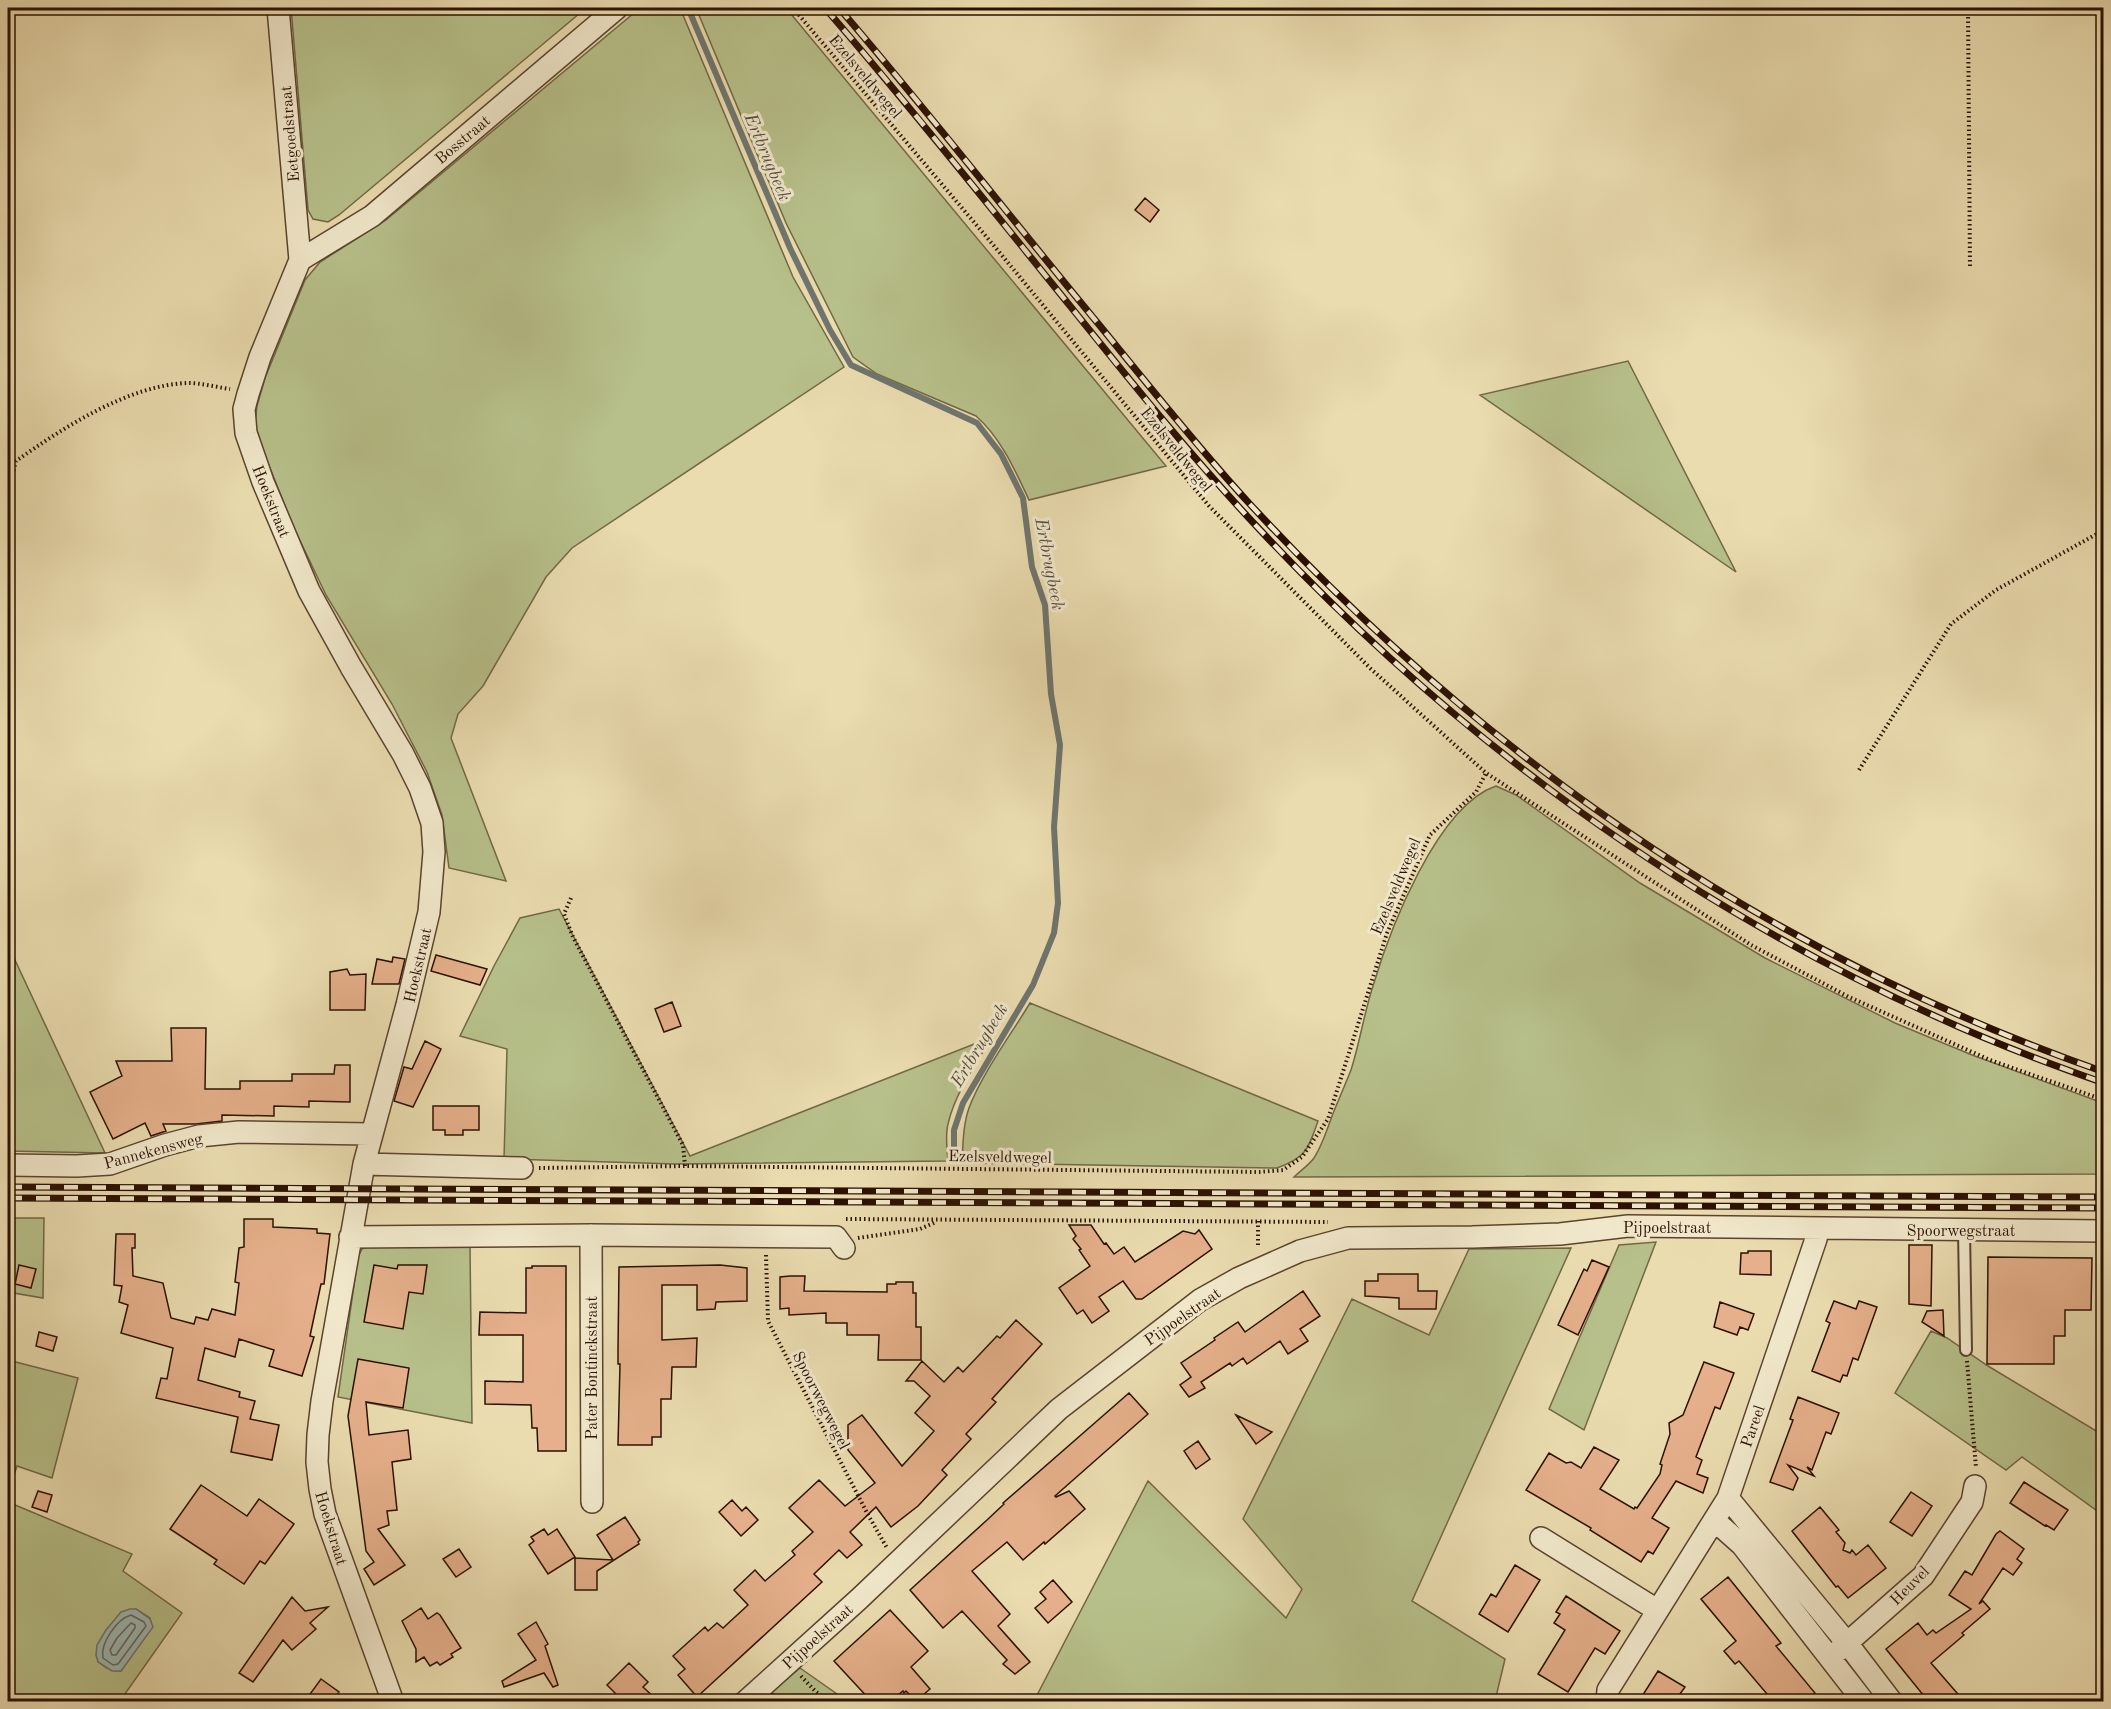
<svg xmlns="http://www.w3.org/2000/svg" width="2111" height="1709" font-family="'Old Standard TT',serif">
<rect width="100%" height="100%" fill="#eadcaf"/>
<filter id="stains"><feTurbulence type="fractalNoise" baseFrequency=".00333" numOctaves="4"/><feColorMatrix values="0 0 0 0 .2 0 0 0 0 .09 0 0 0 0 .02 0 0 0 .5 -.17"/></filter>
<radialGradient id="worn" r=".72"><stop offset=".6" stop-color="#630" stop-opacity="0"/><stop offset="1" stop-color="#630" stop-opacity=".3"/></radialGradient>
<path fill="#b7c08a" stroke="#716846" stroke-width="1.5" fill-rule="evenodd" d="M291 8H586L339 215 328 222 313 219 308 210Z
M640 8H680L793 277 844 367 572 548 546 577 483 686 458 714 451 738 506 881 449 868 442 815 427 772 392 704 326 595 293 526 266 458 255 425 257 406 265 378 305 280 320 262 386 220Z
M696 8H786L1166 466 1029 500C1015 470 1001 438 976 416L877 374 853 357 786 223Z
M1628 361 1736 572 1480 395Z
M1496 786 1516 795 1640 883 1765 958 1895 1023 1972 1055 2103 1103V1174L1294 1177C1300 1171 1309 1165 1314 1158 1322 1146 1327 1130 1332 1116 1338 1101 1345 1085 1351 1070 1360 1042 1364 1013 1373 986 1390 929 1437 806 1496 786Z
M559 909 690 1156 992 1037C976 1064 955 1093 948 1124 945 1136 947 1149 948 1161L675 1164 504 1159 507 1049 460 1036 494 966 520 918Z
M8 945 105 1153 8 1151Z
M1030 1003 1318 1121C1308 1149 1307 1157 1277 1168L962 1163C963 1144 963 1125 969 1108 981 1075 1012 1033 1030 1003Z
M8 1218H44L43 1298 8 1292Z
M1656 1242 1584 1430 1549 1409 1619 1245Z
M370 1245 470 1246 472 1423 338 1397 358 1257 362 1249Z
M1571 1248 1412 1601 1505 1659 1495 1701H1034L1148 1481 1286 1618 1302 1589 1243 1519 1352 1299 1429 1335 1469 1249Z
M1931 1331 1947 1338 1988 1366 2103 1435V1515L2022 1457 2006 1470 1895 1393Z
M8 1360 78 1378 52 1478 17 1466 8 1493Z
M8 1502 132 1554 123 1571 182 1613 120 1701H8ZM136 1609 150 1618 152 1627 121 1671C109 1671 100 1666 96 1655Z
M800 1668 847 1701H784L771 1692Z"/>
<path fill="#9db9b6" stroke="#6f756e" stroke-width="1.5" d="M130 1609H136L150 1619 153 1627 121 1671H112L98 1662 96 1655 97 1645 106 1630 121 1612Z"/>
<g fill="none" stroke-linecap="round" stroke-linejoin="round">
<path stroke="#64645c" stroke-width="1.5" d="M131 1615 144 1622 146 1626 118 1664 113 1665 103 1658C100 1643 117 1619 131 1615Z
M131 1623 135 1625V1628L116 1655H112L110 1650 117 1638Z"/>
<path stroke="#6f756e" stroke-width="6" d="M688 8 790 248 830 330 851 365 977 423 1001 454 1023 498 1032 567 1045 605 1051 694 1060 745 1054 827 1058 903 1054 933 1033 985 963 1103 954 1130V1158"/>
</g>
<path fill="#e5b08b" stroke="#2b1003" stroke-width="1.5" d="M1145 198 1159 210 1150 222 1135 210Z
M436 955 487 969 480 985 431 971Z
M393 957 405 959 399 984H372L377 959 392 962Z
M347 969 350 975 366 974 365 1010H330V972Z
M672 1002 681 1026 664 1032 655 1009Z
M171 1028H206L205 1089H240V1081H292V1074H334L335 1065H350V1102L309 1101V1107L274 1106V1116L222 1115V1121L196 1124H163L166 1131 151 1136 145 1123 113 1139 90 1092 122 1076 116 1061H172Z
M425 1041 441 1049 413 1107 394 1101 404 1067 412 1069Z
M433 1106H479V1130H463V1135H445V1130H433Z
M244 1219H273V1227L317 1229V1233L330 1234 324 1284H321L310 1336 314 1337 302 1376 269 1366 274 1350 239 1339 235 1357 205 1348 198 1380 240 1392 239 1397 255 1401 250 1419 279 1425 272 1460 231 1452 238 1417 156 1398 161 1378 167 1379 173 1348 121 1333 128 1305 119 1302 122 1286 114 1285 116 1234H135V1248H132L133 1276 163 1283 171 1318 194 1324 196 1317 208 1320 212 1309 235 1315 239 1283 235 1282 239 1248 244 1247Z
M1069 1225H1091L1104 1244 1106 1243 1114 1254 1124 1247 1135 1262 1183 1231 1195 1234 1199 1230 1212 1249 1142 1299H1136L1123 1281 1099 1297 1109 1311 1092 1323 1083 1310 1077 1314 1059 1288 1090 1266 1079 1250 1081 1249 1073 1239 1076 1236Z
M1909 1245H1932L1931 1306 1909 1304Z
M1748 1251H1771V1275L1740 1274 1741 1253H1748Z
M1988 1257 2092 1258 2091 1310H2065V1336H2054V1364H1987Z
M1592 1260 1609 1267 1578 1335 1558 1325 1584 1269 1587 1271Z
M19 1265 36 1269 31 1288 15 1284Z
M374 1265 397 1269 398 1265H427L423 1294 409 1292 403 1329 364 1322Z
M720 1265 747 1268V1301L716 1302 715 1309 697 1310V1285H662V1340L697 1338 696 1367H672L671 1399H661V1437H652V1445H618L620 1364H618V1351L619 1267Z
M532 1266H566V1451H538L537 1428H532L531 1405 485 1404V1381L523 1382V1335H479L480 1312 526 1313V1268H532Z
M1378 1274H1418V1291H1437L1436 1309H1399V1298L1365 1296V1281H1378Z
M790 1276H805L804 1291 887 1292V1284H896V1282H913V1293H916V1327H921V1360H878L879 1335H847V1323H826V1313L789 1315V1308L780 1309V1277Z
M1303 1291 1320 1316 1300 1329 1308 1341 1288 1354 1280 1341 1247 1364 1243 1358 1232 1366 1230 1363 1201 1382 1205 1388 1189 1397 1180 1385 1191 1377 1181 1363 1215 1340 1214 1338 1238 1322 1245 1332Z
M1834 1301 1856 1309 1859 1301 1877 1307 1858 1360 1853 1358 1847 1376 1843 1375 1840 1382 1812 1371 1830 1323 1826 1321Z
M1720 1302 1754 1314 1748 1330 1740 1327 1737 1335 1714 1327Z
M1943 1310 1944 1336 1922 1322 1927 1311Z
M1016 1320 1042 1344 992 1399 996 1402 966 1434 971 1439 942 1470 947 1475 918 1506 891 1527 876 1507 850 1532 862 1545 847 1558 839 1550 814 1574 822 1582 697 1697 678 1675 685 1669 673 1656 705 1627 708 1631 717 1623 723 1628 748 1605 734 1590 755 1570 765 1581 795 1555 792 1551 813 1532 789 1508 819 1480 845 1506 875 1483 848 1450V1425L862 1415 902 1466 934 1431 915 1413 930 1396 914 1381H906L922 1361 944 1382 958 1367 963 1372 997 1336 1000 1338Z
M39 1332 57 1337 53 1351 36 1346Z
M358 1359 409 1368 403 1408 366 1402 369 1435 408 1430 411 1459 392 1462 397 1510 387 1511 389 1525 378 1529 405 1565 374 1585 364 1569 374 1562 366 1551 348 1416Z
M1704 1362 1734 1373 1720 1409 1715 1407 1696 1457 1702 1460 1697 1474 1708 1478 1703 1493 1676 1481 1652 1518 1669 1528 1653 1554 1648 1551 1641 1562 1590 1530 1591 1528 1526 1490 1549 1453 1566 1463 1571 1462 1581 1468 1594 1447 1619 1460 1600 1489 1634 1509 1635 1507 1637 1508 1660 1474 1662 1465 1660 1464 1670 1434 1669 1423 1683 1415Z
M1129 1393 1148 1414 1055 1496 1056 1497 1069 1491 1085 1509 1045 1544 1044 1542 1023 1560 1007 1542 972 1571 1010 1614 998 1626 1030 1662 1015 1674 1003 1664 1007 1660 962 1611 943 1628 910 1590 987 1520 1004 1504 1003 1503Z
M1798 1397 1839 1413 1831 1434 1826 1432 1812 1470 1807 1467 1814 1476 1788 1465 1798 1478 1793 1490 1770 1482 1793 1420 1790 1419Z
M1236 1415 1272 1432 1256 1444Z
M1198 1441 1210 1459 1196 1469 1184 1451Z
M2024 1482 2068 1510 2054 1530 2046 1525 2045 1526 2010 1503Z
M201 1485 247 1516 259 1499 294 1524 265 1564 260 1561 244 1584 214 1564 217 1560 170 1529Z
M38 1491 52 1495 47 1512 32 1507Z
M1911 1492 1932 1506 1912 1536 1890 1522Z
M732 1500 742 1511 746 1507 758 1520 741 1536 719 1512Z
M1820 1507 1839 1530 1836 1532 1845 1543 1843 1550 1850 1553 1852 1550 1856 1555 1868 1545 1886 1568 1848 1598 1838 1586 1836 1587 1792 1531Z
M625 1517 640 1540 638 1542 639 1544 597 1571V1590H575V1558L613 1560 597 1535Z
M544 1529 548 1535 557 1529 575 1557 548 1574 529 1545 534 1541 531 1537Z
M2000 1531 2024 1549 2017 1559 2022 1563 2013 1575 2003 1568 1979 1604 1983 1601 1990 1609 1962 1633 1964 1635 1931 1663 1964 1701H1928L1886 1649 1918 1623 1927 1635 1933 1630 1936 1633 1971 1609 1949 1595 1965 1571 1972 1575 1996 1534Z
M459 1549 471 1567 456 1577 443 1559Z
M1515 1565 1540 1580 1508 1632 1479 1614 1491 1594 1496 1597Z
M1728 1577 1781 1643 1776 1646 1815 1693 1804 1701H1773L1739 1661 1735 1664 1724 1651 1736 1641 1701 1599Z
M1053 1580 1072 1602 1048 1623 1035 1608 1046 1599 1040 1592Z
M1566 1596 1620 1631 1605 1654 1595 1648 1568 1692 1538 1674 1565 1630 1554 1623 1560 1614 1556 1612Z
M292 1597 305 1611 328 1607 310 1623 316 1629 292 1650 283 1640 253 1682 239 1673Z
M421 1608 428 1619 437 1613 440 1615 461 1648 451 1654 453 1657 440 1665 437 1662 430 1666 424 1657 416 1662V1649L402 1621Z
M890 1610 928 1651 911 1667 930 1689 916 1701 906 1691 904 1693 903 1691 891 1701H871L834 1661Z
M536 1622 548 1644 545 1646 558 1685 553 1687 544 1673 504 1687 502 1681 536 1660 518 1634Z
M629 1663 648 1682 643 1687 658 1701H623L607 1685Z
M1658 1671 1685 1687 1675 1701H1639Z
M321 1679 339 1692 332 1701H305Z"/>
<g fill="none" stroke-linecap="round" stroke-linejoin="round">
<g stroke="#5b432e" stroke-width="14">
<path id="service" d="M1964 1230 1966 1350"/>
</g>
<g stroke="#5b432e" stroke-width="24">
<path id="minor" d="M278 8 300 260 260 357 248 394 244 409 246 433 263 482 309 591 351 667 403 754 420 788 432 823 434 852 429 912 407 1005 364 1164 322 1401 318 1435 317 1462 320 1489 325 1514 393 1702
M300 260 372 216 617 8
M364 1164 522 1168
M8 1165 77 1166 110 1164 165 1145 199 1136 239 1132 371 1134
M591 1235 592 1502
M350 1237 591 1235 836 1237 844 1248
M1728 1498 1847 1643 1892 1702
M1715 1521 1742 1545 1864 1702
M1541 1538 1657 1610
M1838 1651 1923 1576 1972 1502 1975 1486
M745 1702 859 1599 1059 1409 1200 1300 1239 1278 1300 1251 1348 1238 1472 1237 1560 1234 1628 1226 2104 1231
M1607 1702 1608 1690 1728 1498 1816 1239 1818 1228"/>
</g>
<path stroke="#2b1003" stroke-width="4" stroke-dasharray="1.5 3" stroke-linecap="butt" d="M793 8 995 247 1209 506 1371 669 1486 773 1751 945 1849 997 1990 1060 2104 1100
M1968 8 1970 269
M8 563 13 554 8 492 16 461C63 428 128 385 188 383 201 383 216 387 230 389
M1859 770 1951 624 1996 590 2104 530
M571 898 564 914 573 937 683 1145 685 1166
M539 1168 685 1166 1259 1172 1283 1170 1302 1157 1328 1119 1387 933 1430 835 1476 792 1486 773
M846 1219 1328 1222
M1258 1221V1248
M858 1238 920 1229 936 1222
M766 1255 768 1321 867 1513 887 1548
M1967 1361 1976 1468
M801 1676 816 1692 830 1702"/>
<use href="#service" stroke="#f1e8cb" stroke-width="10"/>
<use href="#minor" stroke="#f1e8cb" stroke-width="21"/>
<g stroke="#2b1003" stroke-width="7">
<path id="rail" d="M825 8C905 100 981 196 1058 291 1124 373 1190 456 1262 532 1453 736 1682 903 1937 1017 1991 1042 2047 1063 2104 1083
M839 8C927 110 1010 217 1096 321 1146 382 1195 444 1248 502 1487 761 1770 955 2104 1072
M8 1187 2104 1197
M8 1198 2104 1208"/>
</g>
<use href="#rail" stroke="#f1e8cb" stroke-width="4.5" stroke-dasharray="14" stroke-linecap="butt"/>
</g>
<g text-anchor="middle" stroke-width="6" stroke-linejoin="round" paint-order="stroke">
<g font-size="16" fill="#2b1003" stroke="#f1e8cb">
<text transform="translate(866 76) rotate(50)" y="6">Ezelsveldwegel</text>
<text transform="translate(289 134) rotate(-95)" y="6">Eetgoedstraat</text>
<text transform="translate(462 139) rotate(-40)" y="6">Bosstraat</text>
<text transform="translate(1177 449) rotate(51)" y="6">Ezelsveldwegel</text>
<text transform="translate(272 501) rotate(68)" y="6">Hoekstraat</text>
<text transform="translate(1395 886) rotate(-67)" y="6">Ezelsveldwegel</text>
<text transform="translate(417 965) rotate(-77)" y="6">Hoekstraat</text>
<text transform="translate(153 1150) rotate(-15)" y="6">Pannekensweg</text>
<text transform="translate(1000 1156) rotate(1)" y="6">Ezelsveldwegel</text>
<text x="1667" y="1233">Pijpoelstraat</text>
<text x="1961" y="1236">Spoorwegstraat</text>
<text transform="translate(1182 1316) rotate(-35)" y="6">Pijpoelstraat</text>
<text transform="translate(591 1368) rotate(-90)" y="6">Pater Bontinckstraat</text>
<text transform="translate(822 1400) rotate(63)" y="6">Spoorwegwegel</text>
<text transform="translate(1752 1426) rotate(-71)" y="6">Pareel</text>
<text transform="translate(332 1528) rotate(73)" y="6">Hoekstraat</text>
<text transform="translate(1909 1585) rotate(-45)" y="6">Heuvel</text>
<text transform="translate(817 1636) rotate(-42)" y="6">Pijpoelstraat</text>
</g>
<g font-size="18" font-style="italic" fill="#534b42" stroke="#f1e8cb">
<text transform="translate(768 157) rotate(67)" y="6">Ertbrugbeek</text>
<text transform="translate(1050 564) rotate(79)" y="6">Ertbrugbeek</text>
<text transform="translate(979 1045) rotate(-59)" y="6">Ertbrugbeek</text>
</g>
</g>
<rect width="2111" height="1709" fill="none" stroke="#eadcaf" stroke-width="30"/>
<rect x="9" y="9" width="2093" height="1691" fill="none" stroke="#2b1003" stroke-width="3"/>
<rect x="15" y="15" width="2081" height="1679" fill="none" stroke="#2b1003" stroke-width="1.5"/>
<rect width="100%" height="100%" filter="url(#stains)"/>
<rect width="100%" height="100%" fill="url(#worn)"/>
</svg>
